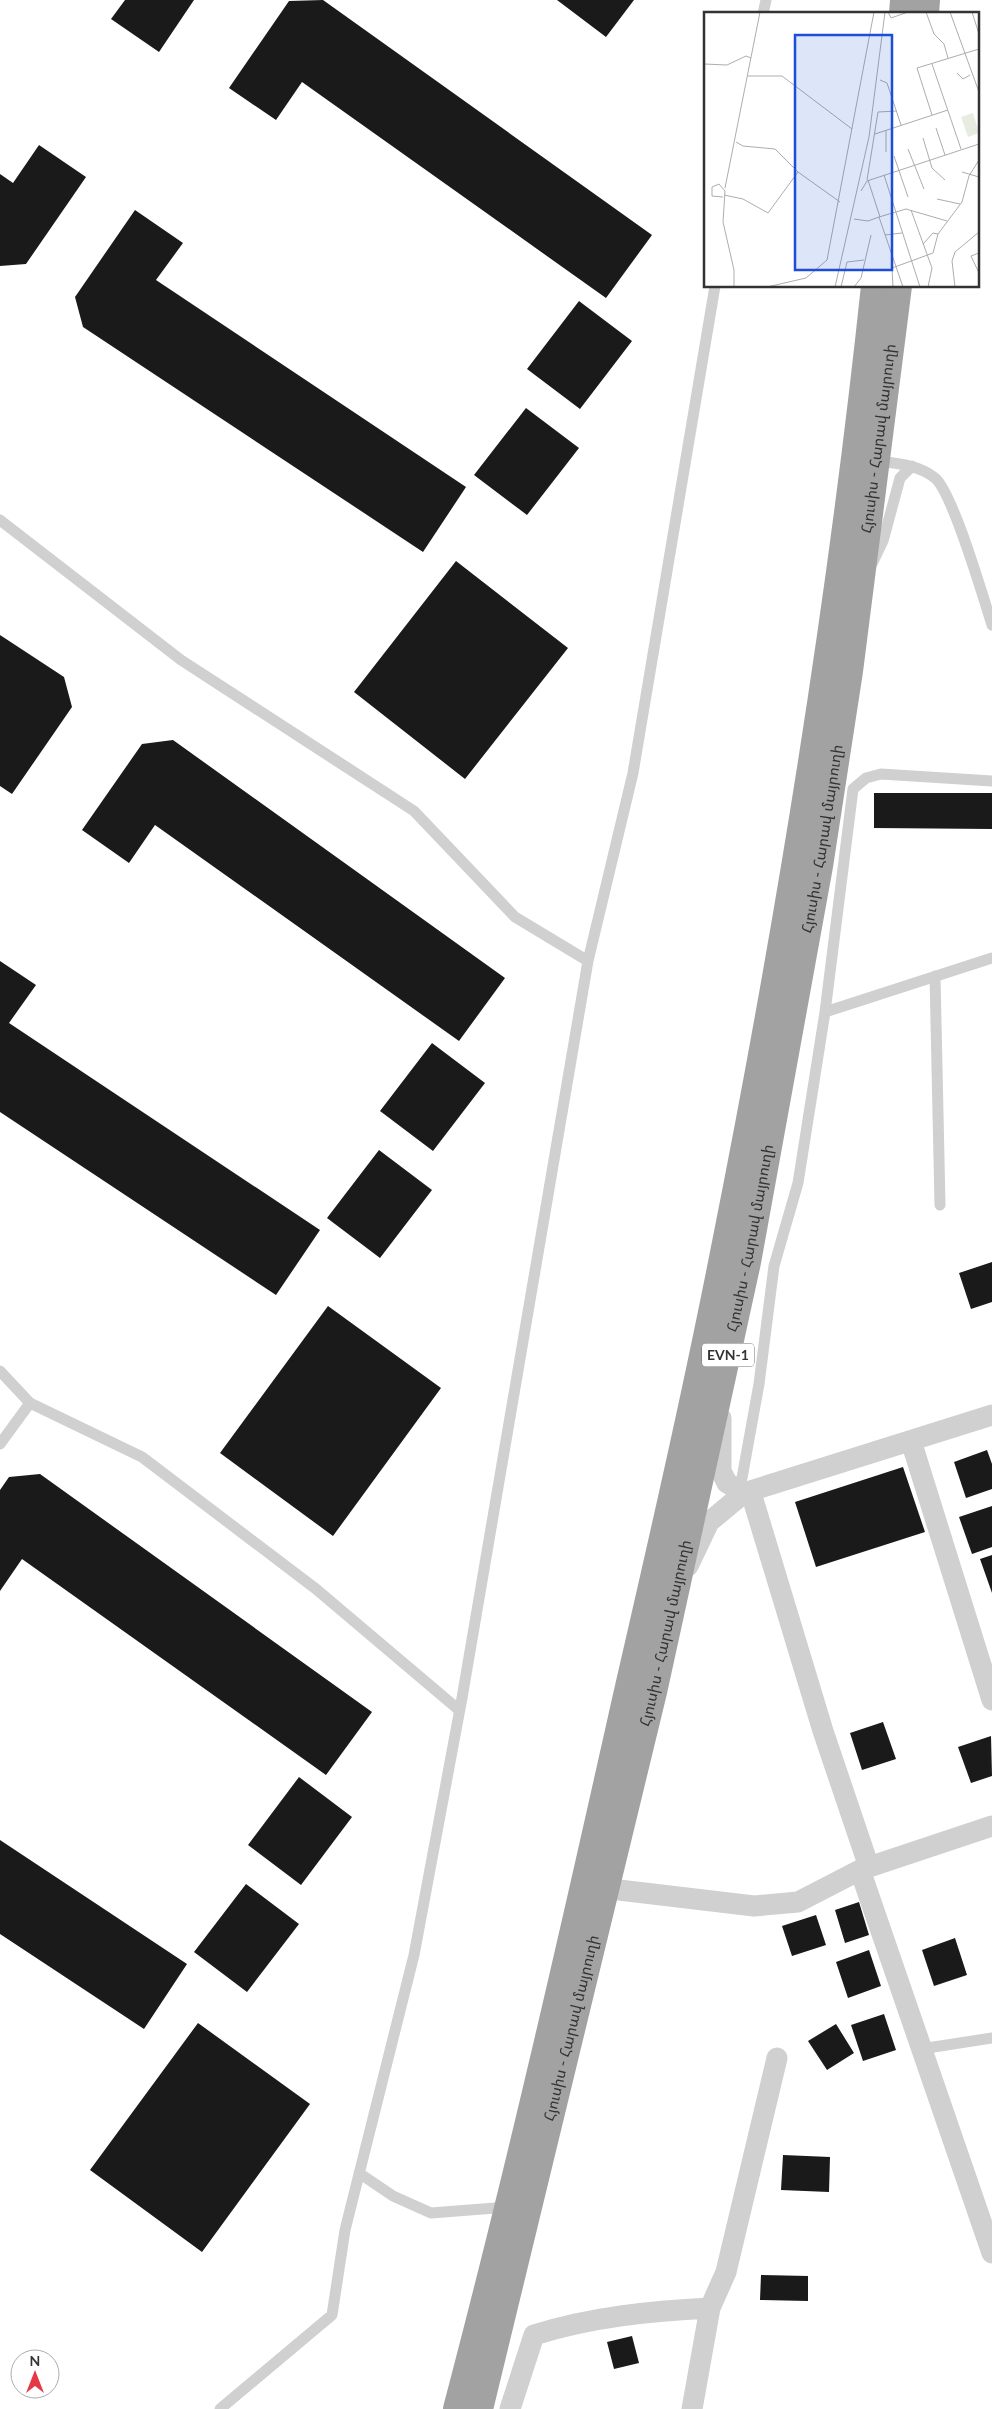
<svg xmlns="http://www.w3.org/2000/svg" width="992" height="2409" font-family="Lato,'Noto Sans Armenian',sans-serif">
<rect width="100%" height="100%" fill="#fff"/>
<path fill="#1a1a1a" d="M125 0H194L159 52 111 19Z
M323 0 652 235 606 298 302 82 276 120 229 88 289 1Z
M557 0H634L606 37Z
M39 145 86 177 26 264 0 266V174L13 183Z
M135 210 183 243 156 280 466 487 423 552 83 327 75 297Z
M579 301 632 341 580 409 527 369Z
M526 408 579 448 527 515 474 475Z
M456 561 568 648 465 779 354 692Z
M0 635 64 677 72 707 12 794 0 786Z
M173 740 505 978 459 1041 155 825 129 863 82 830 142 744Z
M874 793H992V829L874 828Z
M0 961 36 985 9 1023 320 1230 276 1295 0 1112Z
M432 1043 485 1083 433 1151 380 1111Z
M379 1150 432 1190 380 1258 327 1218Z
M992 1262V1302L971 1309 959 1273Z
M328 1306 441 1388 333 1536 220 1453Z
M987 1450 992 1464V1489L966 1498 954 1462Z
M903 1467 925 1532 816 1567 795 1502Z
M40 1474 372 1712 326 1775 22 1559 0 1591V1490L9 1477Z
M992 1506V1547L972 1554 959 1517Z
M992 1555V1593L980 1559Z
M883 1722 896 1759 862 1770 850 1733Z
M991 1736 992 1776 971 1783 958 1747Z
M299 1777 352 1817 301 1885 248 1845Z
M0 1840 187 1964 144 2029 0 1934Z
M246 1884 299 1924 247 1992 194 1952Z
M859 1902 869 1935 845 1943 835 1910Z
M816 1915 826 1945 792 1956 782 1926Z
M955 1938 967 1975 934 1986 922 1950Z
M869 1950 881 1986 848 1998 836 1962Z
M884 2014 896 2050 863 2061 851 2025Z
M198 2023 310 2104 202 2252 90 2170Z
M836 2024 854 2053 827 2070 808 2041Z
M783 2155 830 2157 829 2192 781 2190Z
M761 2275 808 2276V2301L760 2300Z
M632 2336 639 2363 614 2369 607 2342Z"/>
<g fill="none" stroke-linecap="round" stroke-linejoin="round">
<path stroke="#d0d0d0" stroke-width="11" d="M763 14 766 0
M877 461C896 463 919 465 935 478 953 493 983 597 992 625
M0 520 181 660 414 811 515 917 588 961
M872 564 883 541 900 478 912 466
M935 976 940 1205
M825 1012 992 958
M0 1371 30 1403 142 1457 316 1589 459 1710
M0 1444 30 1403
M740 1489 759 1384 774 1266 798 1183 825 1012 853 789 866 778 881 774 992 781
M921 2049 992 2038
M359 2173 393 2196 431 2213 508 2207
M220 2409 332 2315 345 2230 414 1955 462 1698 588 961 633 773 715 286"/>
<path stroke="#d0d0d0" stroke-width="21" d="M721 1418V1471L727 1483 744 1493
M911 1441 992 1700
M751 1493 823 1731 869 1867
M688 1566 709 1522 744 1493 992 1415
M992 1826 860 1870 992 2253
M606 1887 619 1890 754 1906 798 1902 860 1870
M510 2409 534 2335C591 2317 651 2311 710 2308
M692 2409 710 2308 726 2272 777 2058"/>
<g stroke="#a2a2a2" stroke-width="28">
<path d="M903 14 904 0"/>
<path d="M925 14 926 0"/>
<path d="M457 2409C519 2174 573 1937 626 1700 661 1548 696 1396 726 1243 789 927 841 607 875 286"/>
<path id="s1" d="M479 2409 653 1692 747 1262 819 866 849 671 898 286"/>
</g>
</g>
<g text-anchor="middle" stroke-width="5" stroke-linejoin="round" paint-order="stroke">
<rect fill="#fff" stroke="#707070" stroke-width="1" x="702" y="1343.5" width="52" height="23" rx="4"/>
<g font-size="14" font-weight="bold" fill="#333">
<text x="728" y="1360">EVN-1</text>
</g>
<g font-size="15" fill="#333" stroke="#fff">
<text dy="5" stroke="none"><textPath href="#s1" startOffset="2012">Հյուսիս - Հարավ մայրուղի</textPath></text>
<text dy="5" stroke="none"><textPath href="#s1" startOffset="1608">Հյուսիս - Հարավ մայրուղի</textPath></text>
<text dy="5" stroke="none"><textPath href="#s1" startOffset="1202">Հյուսիս - Հարավ մայրուղի</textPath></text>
<text dy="5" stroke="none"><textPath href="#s1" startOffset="798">Հյուսիս - Հարավ մայրուղի</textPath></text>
<text dy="5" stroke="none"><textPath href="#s1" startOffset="392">Հյուսիս - Հարավ մայրուղի</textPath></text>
</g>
</g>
<g transform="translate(704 12)">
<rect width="275" height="275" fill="#fff"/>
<path d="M269 101 275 121 264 125 257 105Z" fill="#e6ecdf"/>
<path fill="none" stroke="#adadad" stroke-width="1" d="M184 0 187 6 204 0M222 0 230 22 240 32 244 46M246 0 275 80M268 0 275 22M0 52 23 53 42 44 47 46M228 52 257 137M253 61 259 67 266 63M44 64H78L148 117M176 68 183 71 197 113M228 103 213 56 275 37M232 116 241 143M182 118V140M171 122 244 98M219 126 228 156 241 168M32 130 39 134 71 137 94 160 136 190M204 137 220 177M190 144 204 185M258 160 275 165M180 163 216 275M163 168 174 100 193 99M164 168 176 205M21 176 56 0M157 179 163 169 275 132M20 183 39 187 64 201 94 160M19 185 8 184V175L15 172 21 179 19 210 30 258V275M233 187 256 192M207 198 228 256 224 275M150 207 164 209 175 205M181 223 198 221M219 232 229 221 234 222M275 241 267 244 275 261M63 275 102 266 123 248 170 0M131 275 165 125 181 0M137 275 143 250 160 248M150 275 157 266 167 223M189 275 188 256 229 241 234 222 258 190 265 164 275 148M199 275 175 205 202 197 243 209M251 275 248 249 251 240 275 220"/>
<path fill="#1d4ed8" fill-opacity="0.15" stroke="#1d4ed8" stroke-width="2.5" d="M91 23H188V258H91Z"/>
<rect width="275" height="275" fill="none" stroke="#333" stroke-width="2.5"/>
</g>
<g transform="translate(35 2374)"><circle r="24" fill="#ffffff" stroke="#adadad"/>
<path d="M0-4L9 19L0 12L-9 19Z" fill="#e63946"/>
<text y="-8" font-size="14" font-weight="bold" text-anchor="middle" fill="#333333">N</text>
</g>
</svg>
